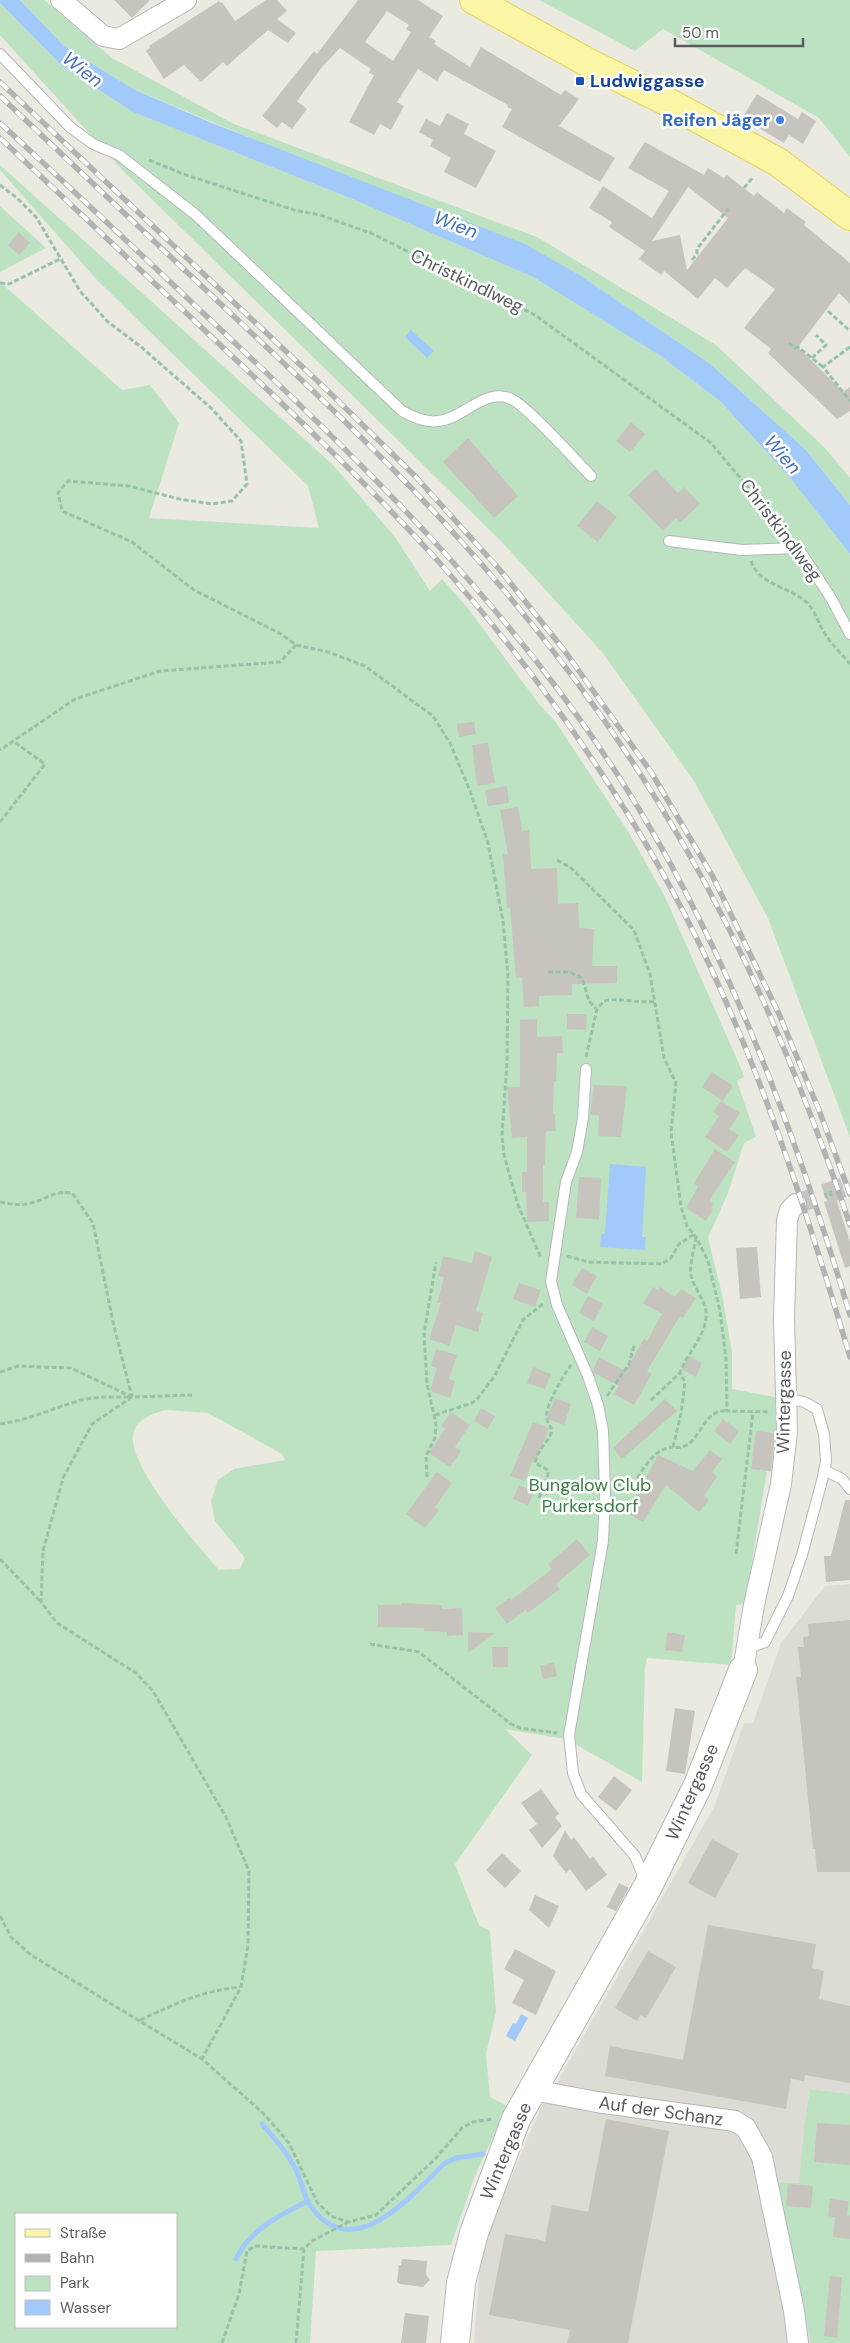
<svg xmlns="http://www.w3.org/2000/svg" width="850" height="2343" font-family="'DM Sans',sans-serif">
<rect width="100%" height="100%" fill="#ebeae0"/>
<path fill="#dcdbd4" d="M850 1584V2094L810 2089 804 2126 799 2183 778 2182 811 2343H474L481 2249 541 2107 558 2081 714 1807 744 1723H753L781 1643 825 1586Z"/>
<path fill="#bde2c1" fill-rule="evenodd" d="M20 0H44L112 58 234 124 537 237 716 345 825 448 850 478V505L805 449 709 363 581 276 133 89 64 46Z
M539 0H850V157L819 118 663 29 635 51Z
M0 3 62 66 133 112 350 198 533 277 659 355 721 402 791 479 850 554V1137L768 918 694 781 602 652 501 541 126 174 0 35Z
M0 165 333 465 395 537 430 591 442 579 466 606 539 704 555 721 629 833 665 897 740 1066 744 1077 737 1081 756 1137 744 1143 728 1193 708 1238 722 1294 732 1352V1389L775 1397 776 1433 771 1472 767 1471 745 1604 736 1605 731 1665 647 1658 645 1667 642 1782 566 1739 505 1729 532 1755 455 1864 479 1925 490 1931 496 2012 486 2054 490 2097 507 2106 474 2178 451 2245 316 2251 310 2343H0V282L122 390 150 385 179 423 149 518 319 528 308 486 97 280 0 170ZM167 1410 208 1413 282 1454 285 1460 234 1469 218 1480 211 1501 215 1521 245 1558 240 1569 219 1570C198 1546 129 1468 133 1436 134 1420 153 1413 167 1410ZM16 2214H176V2327H16Z
M0 206 46 248 0 272Z
M810 2089 850 2094V2343H811L778 2182 799 2183 804 2126Z"/>
<path fill="#a1c9fa" d="M0 0H20L64 46 133 89 212 123 525 244 581 276 709 363 805 449 850 505V554L791 479 721 402 659 355 533 277 350 198 133 112 62 66 0 3Z
M411 330 434 351 427 358 405 337Z
M610 1164 646 1167 642 1237H646L645 1250 600 1247 601 1234H605Z
M521 2014 528 2018 515 2041 506 2036 513 2023 516 2024Z"/>
<g fill="none" stroke-linecap="round" stroke-linejoin="round">
<path stroke="#a1c9fa" stroke-width="5" d="M262 2124C275 2139 287 2152 296 2170 301 2180 303 2192 308 2202 350 2269 411 2196 445 2163L456 2158 483 2154
M236 2259C250 2229 279 2216 308 2201"/>
</g>
<path fill="#c6c4bd" fill-rule="evenodd" d="M114 0H150L132 18Z
M266 0H277L287 11 277 19 296 33 288 43 268 30 227 66 223 62 201 82 184 65 164 79 146 51 150 48 149 46 219 1 221 3 222 2 235 21Z
M358 0H418L443 16 429 37 436 41 434 44 470 67 481 47 561 95 565 90 579 99 559 126 615 158 600 182 502 127 512 109 507 107 508 105 444 70 437 81 418 69 397 102 404 106 391 130 380 124 374 135 349 122 374 75 369 73 371 69 340 48 322 67 297 101 307 109 292 129 282 122 277 128 262 116 314 51 317 54ZM387 11 409 25 406 29 411 32 393 61 365 42Z
M757 94 798 119 802 112 816 121 803 144 789 135 784 143 742 118Z
M447 113 469 124 464 134 496 151 476 188 444 172 451 158 430 146 433 140 419 132 426 119 440 126Z
M645 142 704 175 708 168 724 178 727 175 754 196 757 192 784 213 787 208 806 222 804 225 850 263V304L839 293 798 347 843 392 850 387V411L837 419 768 353 771 349 744 328 775 289 745 268 727 288 715 278 698 299 664 271 661 275 639 259 645 251 609 227 612 222 589 208 603 186 652 218 669 191 628 168ZM688 187 728 218 687 270 680 235 652 241Z
M19 232 30 243 19 255 8 245Z
M631 422 645 434 630 452 616 441Z
M468 438 518 496 494 518 443 462Z
M655 469 678 493 684 487 700 504 680 523 676 518 663 531 628 495Z
M597 501 617 517 598 542 577 526Z
M474 722 476 734 459 737 457 724Z
M488 743 495 783 477 786 472 745Z
M507 786 509 803 488 806 485 790Z
M518 807 522 831 529 830 531 869 557 868 558 904 578 903 579 928 594 929 592 966H617V983L572 984V995L539 996V1006L524 1007 522 977 516 978 510 908H507L503 854H508L500 810Z
M567 1014H587L586 1030 567 1029Z
M537 1019V1037L562 1036 563 1053H557L556 1081H554L553 1114H555L556 1131H546L545 1165H543V1202H549V1221L527 1222 526 1192H522V1172H527V1137L512 1138 507 1087H520V1020Z
M712 1072 733 1086 723 1101 702 1087Z
M594 1085 627 1086 621 1137 598 1136 599 1115H590Z
M721 1101 740 1113 729 1129 739 1135 727 1152 705 1137 719 1116 713 1112Z
M715 1149 735 1162 709 1201 713 1203 711 1208 713 1209 706 1221 686 1208 698 1187 694 1183Z
M579 1177 601 1178 599 1219 576 1218Z
M836 1198 850 1242V1266L845 1268 824 1202Z
M757 1247 761 1297 740 1299 736 1248Z
M475 1251 492 1257 476 1311 483 1313 478 1332 456 1325 449 1346 429 1339 441 1303H437L444 1277 438 1276 443 1256 472 1263Z
M582 1268 597 1276 587 1294 572 1285Z
M519 1283 541 1290 535 1307 513 1299Z
M653 1287 658 1290 660 1287 675 1297 681 1289 696 1298 683 1318 680 1316 647 1371 652 1374 634 1405 614 1394 619 1386 594 1373 593 1370 599 1357 625 1371 644 1339 647 1341 662 1314 643 1303Z
M588 1296 603 1304 594 1321 579 1313Z
M592 1327 608 1336 600 1351 584 1342Z
M436 1349 457 1355 449 1379 455 1381 450 1398 430 1391 437 1368 431 1366Z
M689 1356 702 1363 696 1377 682 1369Z
M533 1367 551 1374 545 1389 527 1383Z
M555 1398 571 1404 564 1425 547 1419Z
M665 1399 677 1411 622 1459 613 1448Z
M481 1408 495 1416 488 1429 474 1421Z
M451 1412 470 1425 455 1447 461 1451 450 1467 429 1453 445 1429 441 1426Z
M723 1419 739 1431 730 1444 714 1431Z
M533 1422 549 1428 536 1461 533 1460 525 1481 510 1476Z
M756 1431 775 1433 771 1471 751 1469Z
M710 1450 722 1459 712 1472 717 1477 704 1495 709 1500 699 1512 666 1485 643 1522 627 1513 658 1455 693 1471Z
M437 1472 452 1483 435 1507 439 1510 425 1528 406 1514Z
M519 1485 534 1492 528 1505 513 1499Z
M845 1500H850V1580L826 1582 824 1556H831Z
M577 1539 590 1555 556 1584 560 1589 528 1613 526 1610 507 1624 495 1608 509 1598 511 1600 552 1569 548 1564Z
M401 1603 442 1605V1609L462 1608 463 1635 447 1636V1632L424 1631V1628L378 1627V1605H401Z
M850 1620V1872H817L815 1849H813L796 1677H801L798 1647H804L803 1637 809 1636 808 1624Z
M468 1632 495 1633 468 1653Z
M667 1632 685 1635 682 1652 665 1650Z
M492 1647H508V1667H493Z
M554 1662 557 1676 543 1679 540 1666Z
M675 1708 695 1711 685 1774 666 1771Z
M614 1776 632 1790 616 1811 598 1797Z
M541 1789 559 1814 555 1817 562 1826 542 1848 529 1830 537 1824 521 1803Z
M565 1830 571 1840 574 1837 590 1859 593 1856 607 1875 586 1891 570 1869 566 1873 553 1856Z
M712 1839 739 1854 715 1898 688 1883Z
M502 1853 521 1871 505 1888 486 1870Z
M619 1883 629 1888 616 1911 607 1907Z
M535 1895 559 1906 549 1928 529 1910Z
M708 1925 816 1944 812 1968 824 1971 819 1999 850 2006V2083L805 2075 804 2081 791 2079 786 2109 605 2076 610 2046 683 2060Z
M515 1949 556 1971 536 2015 512 2003 524 1980 504 1969Z
M648 1951 676 1967 646 2018 641 2015 637 2021 615 2008Z
M606 2119 669 2131 628 2343H567L570 2330 489 2315 505 2234 545 2241 552 2205 588 2212Z
M817 2123 850 2125V2165L814 2162Z
M788 2184 813 2186 811 2208 786 2206Z
M830 2199 849 2201 847 2215 850 2216V2239L833 2237 835 2217 828 2216Z
M402 2259 427 2261 426 2275 430 2280 423 2287 400 2284 397 2282 399 2265H401Z
M830 2276 842 2277 837 2338 824 2336Z
M405 2313 429 2316 426 2343H401Z"/>
<g fill="none" stroke-linecap="round" stroke-linejoin="round">
<path stroke="#c6c6c0" stroke-width="20" stroke-dasharray="20 10" stroke-linecap="butt" d="M796 1204 850 1185"/>
<g stroke="#b6b7bc" stroke-width="12">
<path id="lane" d="M0 54 70 127 93 144 119 155 196 215 402 411C414 417 425 423 438 421 463 419 483 389 509 398 525 403 576 461 591 476
M669 541 742 550 798 548 831 598 850 634
M586 1069 583 1118 577 1152 566 1182 551 1281 557 1305 588 1376 598 1405 603 1431 605 1494 603 1541 569 1735 573 1773 581 1794 635 1856 646 1883
M824 1470 842 1479 850 1489
M746 1649 765 1642 788 1596 802 1555 823 1477 826 1461 824 1434 817 1409 804 1402 787 1398"/>
</g>
<g stroke="#b6b7bc" stroke-width="22">
<path id="street" d="M61 0 103 36 119 39 186 0
M743 1670 754 1605 781 1484 787 1432 784 1318 787 1220 790 1210 796 1204
M533 2090 597 2102 735 2121 746 2128 762 2157 794 2311 798 2343"/>
</g>
<g stroke="#b6b8be" stroke-width="30">
<path id="secondary" d="M455 2343 461 2283 474 2233 516 2119 647 1888 698 1785 743 1670"/>
</g>
<g stroke="#e9d25b" stroke-width="30">
<path id="primary" d="M474 0 589 63 662 99 778 162 850 216"/>
</g>
<path stroke="#97c2a8" stroke-width="3" stroke-dasharray="5 2.5" stroke-linecap="butt" d="M149 160 186 175 294 210 320 215 373 234 535 315 711 443 789 536
M0 185 17 198 36 217 80 291 108 322 140 346 211 408 241 441 247 484 232 501 212 504 179 499 129 486 68 481 58 493 62 511 132 542 194 590 281 634 296 645 280 662 160 671 75 699 0 750
M744 188 753 177
M692 260 697 254V249L728 209
M0 283 9 284 60 259
M828 311 850 331
M789 343 795 348 798 347 823 367
M850 347 823 367 850 401
M812 358 826 345 816 335
M751 561C758 584 789 587 805 601 816 610 818 624 825 634 832 645 842 654 850 664
M296 645 328 652 365 666 433 716 450 743 470 791 488 843 503 921 508 976 507 1062 502 1135 504 1155 518 1205 541 1258
M0 822 45 764 13 741
M557 860 570 867 634 930 650 974 664 1058 676 1083 671 1132 681 1206 687 1226 696 1237 708 1261 720 1311 726 1359 727 1411 769 1412
M548 972H569L582 978 589 1001 597 1010
M586 1057 597 1009 604 1001C621 997 637 1004 655 1001
M830 1191 832 1198
M825 1193 827 1199
M0 1202C10 1204 21 1206 31 1203 48 1199 54 1190 72 1193L93 1223 113 1322 132 1397
M696 1237C695 1248 689 1264 691 1275 694 1290 708 1302 706 1318 704 1338 686 1355 680 1373L685 1382 681 1414 673 1447C700 1453 700 1408 727 1411
M567 1256 588 1262 662 1264 671 1258 679 1244 694 1234
M0 1372 18 1366 71 1368 132 1397 192 1395
M607 1396 629 1364 634 1346
M132 1397 92 1424 63 1478 43 1551 41 1602 57 1623 136 1673 153 1691 226 1817 249 1871 248 1945 241 1987 202 2059
M651 1400 680 1373
M435 1415 472 1403 478 1398 494 1377 523 1320 544 1303
M0 1424C29 1420 48 1410 75 1402 92 1396 111 1397 129 1397
M427 1477 426 1456 435 1438 436 1424 427 1384 424 1334 436 1262
M618 1485 633 1484C643 1470 654 1448 673 1447
M539 1498 548 1475V1470L535 1463C537 1450 548 1443 552 1431 551 1426 548 1424 547 1420 543 1409 564 1374 571 1365
M736 1554 753 1412
M0 1559 41 1602
M370 1644 419 1652 511 1724 520 1728 557 1733
M0 1916 11 1937 31 1955 202 2059 263 2113 289 2143 317 2202 331 2216 348 2222 376 2215 435 2159 462 2128 473 2122 493 2119
M140 2020C175 2004 201 1991 240 1987
M222 2343 239 2294 247 2251 255 2246 304 2249
M296 2343 304 2249 312 2241 348 2222"/>
<use href="#lane" stroke="#fff" stroke-width="10"/>
<use href="#street" stroke="#fff" stroke-width="20"/>
<use href="#secondary" stroke="#fff" stroke-width="28"/>
<use href="#primary" stroke="#faf6a6" stroke-width="28"/>
<g stroke="#b1b2b2" stroke-width="5.5">
<path id="rail" d="M0 82 328 391 415 476 500 570 564 650 651 772 713 877 779 1014 819 1110 850 1194
M0 96C75 167 150 238 225 308 306 384 387 459 461 541 546 635 623 739 686 849 754 967 807 1096 850 1225
M0 123C73 190 146 259 219 328 366 466 511 608 621 780 726 945 794 1128 850 1315
M0 138C78 211 155 284 233 357 303 423 373 490 438 561 509 640 573 726 629 816 733 982 795 1171 850 1357"/>
</g>
<use href="#rail" stroke="#fff" stroke-width="4" stroke-dasharray="11" stroke-linecap="butt"/>
</g>
<rect fill="#1a4fb4" stroke="#fff" stroke-width="2" x="575" y="76" width="10" height="10" rx="2.5"/>
<circle fill="#3f7fe0" stroke="#fff" stroke-width="2" cx="780" cy="120" r="5"/>
<g text-anchor="middle" stroke-width="5" stroke-linejoin="round" paint-order="stroke">
<g font-size="18" font-weight="bold" fill="#164399" stroke="#fff" text-anchor="start">
<text x="590" y="87">Ludwiggasse</text>
</g>
<g font-size="18" font-weight="bold" fill="#366cbe" stroke="#fff" text-anchor="end">
<text x="770" y="126">Reifen Jäger</text>
</g>
<g font-size="18" fill="#595b60" stroke="#fff">
<text transform="translate(467 281) rotate(26)" y="6">Christkindlweg</text>
<text transform="translate(781 530) rotate(53)" y="6">Christkindlweg</text>
<text transform="translate(784 1402) rotate(-89)" y="6">Wintergasse</text>
<text transform="translate(692 1792) rotate(-66)" y="6">Wintergasse</text>
<text transform="translate(661 2111) rotate(8)" y="6">Auf der Schanz</text>
<text transform="translate(506 2151) rotate(-67)" y="6">Wintergasse</text>
</g>
<g font-size="18" fill="#388044" stroke="#fff">
<text x="590" y="1491">Bungalow Club<tspan x="590" dy="21">Purkersdorf</tspan></text>
</g>
<g font-size="19" font-style="italic" fill="#4671bb" stroke="#fff">
<text transform="translate(83 69) rotate(38)" y="7">Wien</text>
<text transform="translate(456 224) rotate(21)" y="7">Wien</text>
<text transform="translate(783 454) rotate(49)" y="7">Wien</text>
</g>
</g>
<rect x="15" y="2213" width="162" height="115" fill="#ffffff" stroke="#bdbdbf"/>
<rect x="25" y="2229" width="25" height="8" fill="#faf6a6" stroke="#bdbdbf"/>
<text x="60" y="2238" font-size="15" fill="#595b60">Straße</text>
<rect x="25" y="2254" width="25" height="8" fill="#b1b2b2" stroke="#bdbdbf"/>
<text x="60" y="2263" font-size="15" fill="#595b60">Bahn</text>
<rect x="25" y="2276" width="25" height="15" fill="#bde2c1" stroke="#bdbdbf"/>
<text x="60" y="2288" font-size="15" fill="#595b60">Park</text>
<rect x="25" y="2300" width="25" height="15" fill="#a1c9fa" stroke="#bdbdbf"/>
<text x="60" y="2313" font-size="15" fill="#595b60">Wasser</text>
<path d="M675 38v8h128v-8" fill="none" stroke="#595b60" stroke-width="2.5"/>
<text x="682" y="38" font-size="15" fill="#595b60" stroke="#ffffff" stroke-width="4" paint-order="stroke">50 m</text>
</svg>
